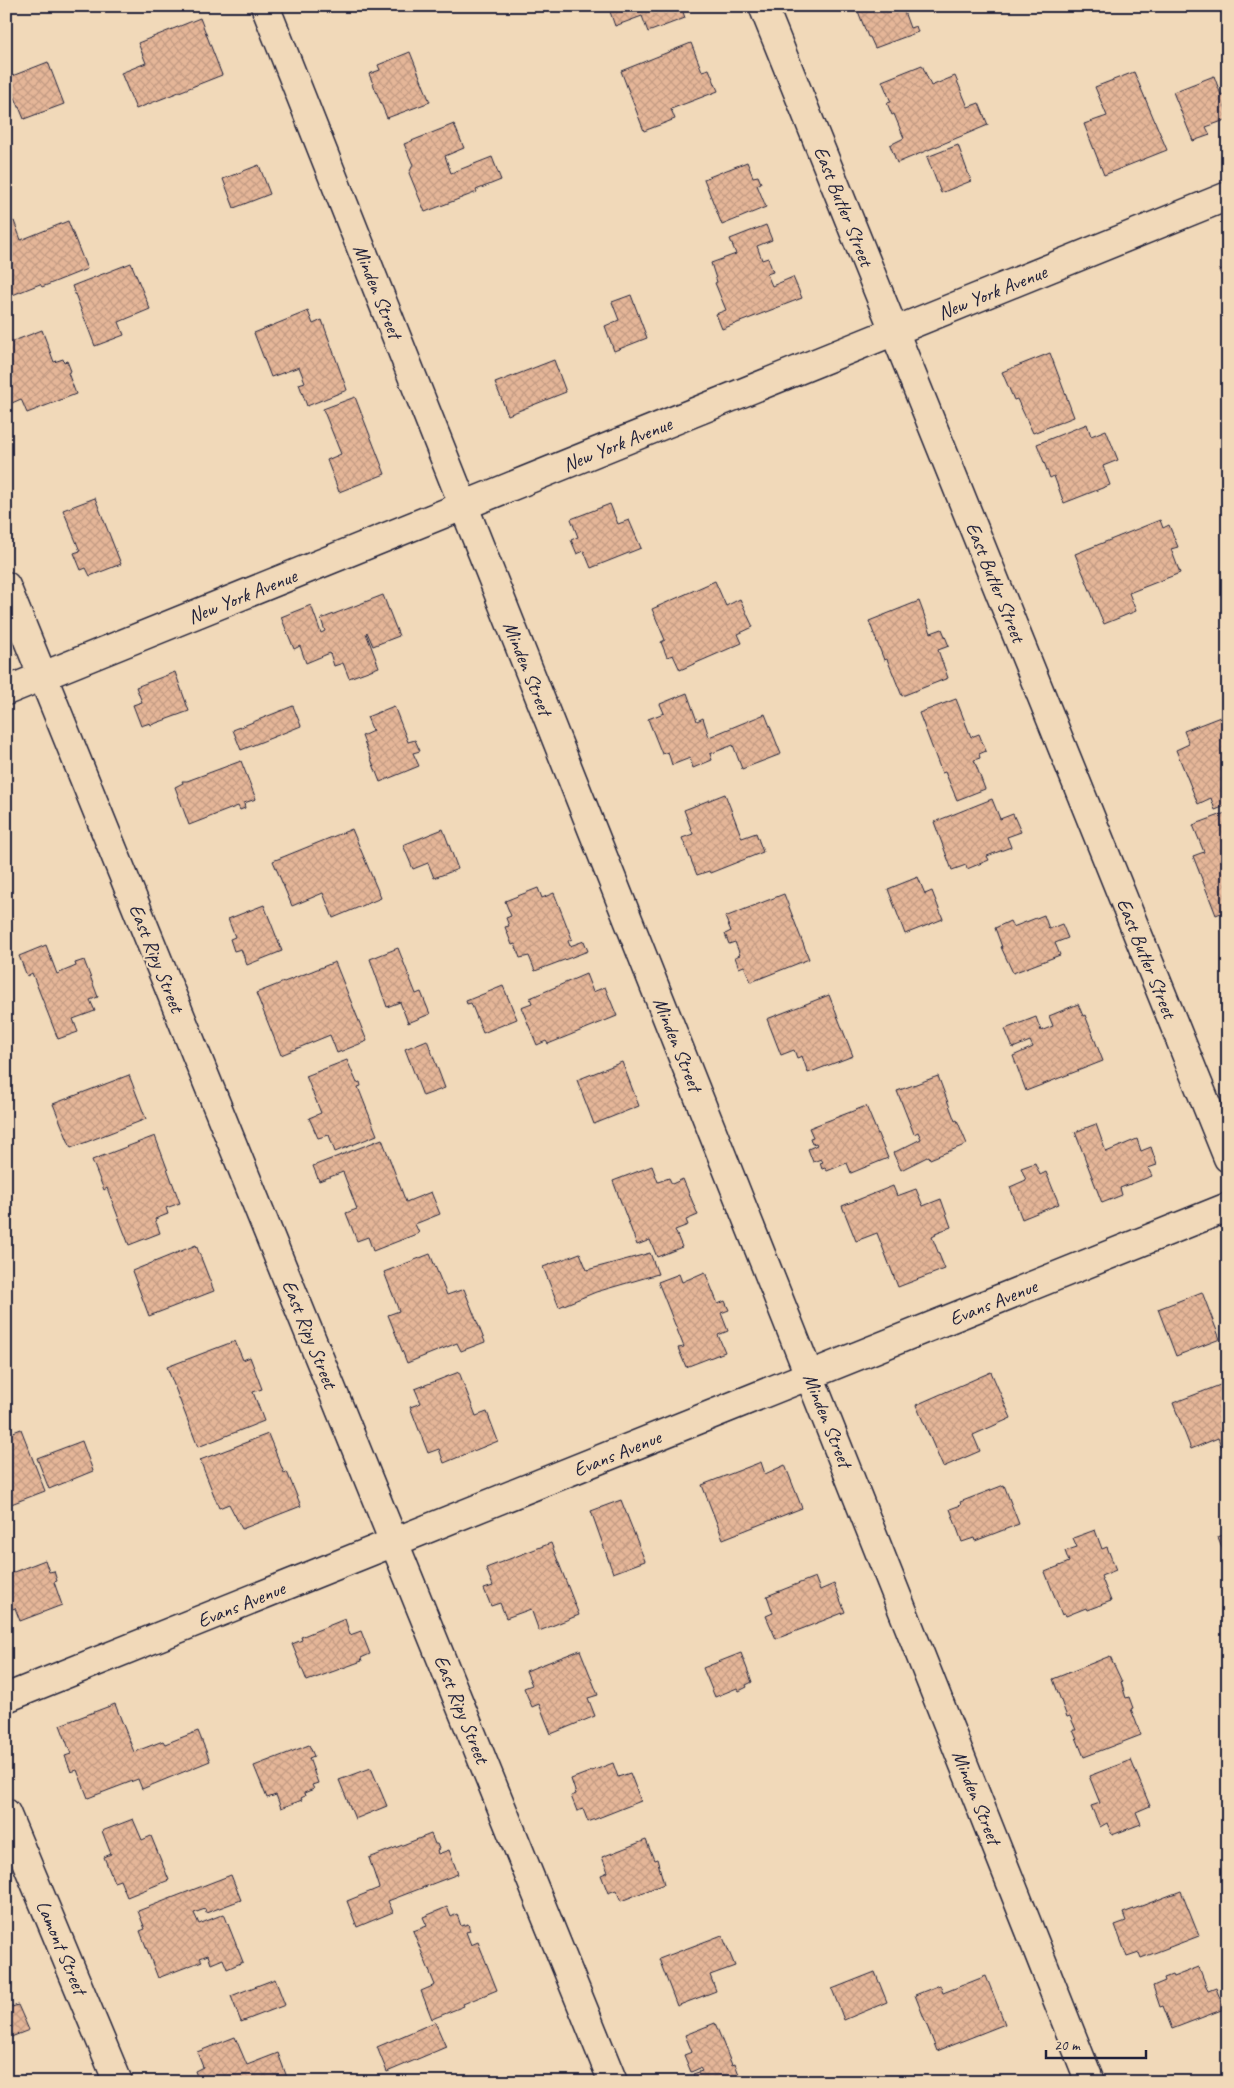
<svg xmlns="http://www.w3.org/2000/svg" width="1234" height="2088" font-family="Caveat,sans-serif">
<defs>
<pattern id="building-cross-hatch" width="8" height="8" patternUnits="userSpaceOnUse" patternTransform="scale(1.25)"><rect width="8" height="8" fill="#e5b698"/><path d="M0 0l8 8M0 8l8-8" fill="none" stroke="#c49c84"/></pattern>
</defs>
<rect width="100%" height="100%" fill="#f1d9b9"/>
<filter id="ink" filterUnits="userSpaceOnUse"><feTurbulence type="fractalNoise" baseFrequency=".02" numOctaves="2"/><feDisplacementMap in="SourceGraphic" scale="10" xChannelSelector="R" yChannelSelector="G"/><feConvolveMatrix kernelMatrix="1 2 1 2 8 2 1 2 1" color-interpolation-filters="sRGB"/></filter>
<g filter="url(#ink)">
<path fill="url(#building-cross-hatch)" stroke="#22223b" d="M608 6H681L685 18 648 32 642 16 615 26Z
M856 6H902L910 28 916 26 918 32 875 48 870 37H868Z
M200 18 222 75 136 109 121 73 146 63 138 43Z
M691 43 702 71 709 69 718 91 671 109 675 119 644 131 621 71Z
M410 52 430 102 387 118 369 74 380 70 378 65Z
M48 62 64 104 24 119 7 78Z
M922 65 931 86 955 76 968 107 979 103 988 125 897 163 890 145 904 138 894 114 892 115 887 103 891 102 882 81Z
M1134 72 1167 150 1104 175 1084 124 1107 116 1095 87Z
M1214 76 1221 95 1228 92V105L1225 106 1228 119 1206 127 1210 135 1193 141 1173 92Z
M454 124 464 148 445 156 451 173 492 157 501 180 476 190 477 192 425 212 409 173 413 165 404 144Z
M958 145 971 181 941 193 927 157Z
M747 162 753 177 758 176 761 183 757 185 766 207 722 225 704 179Z
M259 165 270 194 234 208 223 179Z
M14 221 21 240 68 221 87 269 42 287 40 284 10 296 6 288V224Z
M766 225 772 240 757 246 762 260 768 258 773 272 767 274 772 286 793 277 802 298 722 329 716 314 726 310 715 283 717 282 711 263 736 254 730 239Z
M131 263 150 309 119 322 124 335 95 346 72 286Z
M1228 267V291L1219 270Z
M631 295 647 338 614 351 605 326 619 320 612 302Z
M308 311 313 324 322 320 347 390 307 406 299 384 305 382 299 367 271 377 254 333Z
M42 330 54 362 63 359 64 362 67 361 71 371 68 373 76 394 27 413 21 399 12 403 6 388V380L13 378 6 361V344Z
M1050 353 1074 417 1033 433 1017 399 1014 400 1002 372Z
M554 360 566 392 508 415 495 383Z
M355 397 385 474 339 492 327 460 341 454 323 409Z
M1087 424 1091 436 1106 430 1118 460 1103 466 1110 485 1064 503 1054 476 1050 478 1037 444Z
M95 498 121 564 90 576 86 568 81 570 74 553 80 551 63 510Z
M610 504 618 524 629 520 641 548 591 568 584 551 577 554 571 540 578 537 571 519Z
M1160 520 1163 528 1169 525 1178 547 1171 549 1180 573 1129 593 1136 611 1104 624 1075 554Z
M715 581 726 606 740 599 753 627 738 634 742 643 680 670 673 655 667 657 661 642 665 640 652 609Z
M383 595 399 636 373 646 367 632 366 633 379 667 349 678 343 663 334 666 330 653 306 663 300 646 294 649 281 617 311 605 321 633 325 631 321 619Z
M919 601 931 633 942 629 949 646 938 650 948 678 902 696 887 659 884 660 869 621Z
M175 672 189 711 151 725 150 723 141 726 133 705 142 702 136 687Z
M687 693 697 721 703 718 709 737 765 714 781 754 742 769 733 745 710 754 712 760 693 768 690 758 672 765 668 752 662 754 648 719 664 713 660 704Z
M956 699 971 737 979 734 986 751 979 754 980 758 974 760 985 789 957 800 945 772 942 773 919 713Z
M293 706 301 726 241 750 233 730Z
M394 706 408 742 415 740 420 751 413 753 419 766 380 782 362 736 373 731 367 717Z
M1228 714V805L1215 810 1211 798 1198 804 1176 750 1189 744 1184 731Z
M241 761 256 799 244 803 245 808 240 810 238 806 189 825 175 787 183 783 182 781H187Z
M725 794 742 838 756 833 763 852 710 873 709 871 697 875 682 838 693 834 684 810Z
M992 799 1000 819 1013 814 1021 832 1007 837 1011 847 987 856 989 860 967 869 966 865 952 870 934 822Z
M1228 812V910L1216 915 1193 856 1204 852 1193 825Z
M352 829 381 898 333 918 323 893 292 906 273 861Z
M443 829 458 869 434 878 428 863 413 869 403 845Z
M918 877 925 894 932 891 943 919 905 934 888 889Z
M538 888 542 898 554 893 572 939 568 941 570 946 584 941 588 951 535 971 529 956 520 958 515 944 512 945 505 927 509 926 506 918 511 916 505 901Z
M784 894 809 959 751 982 744 966 739 968 735 957 740 955 735 942 729 944 725 934 731 931 725 917Z
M264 905 282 951 247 965 241 949 234 951 230 939 235 937 228 919Z
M1044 915 1049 929 1062 924 1068 938 1055 943 1060 955 1013 973 1001 947H1002L995 928 1010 921 1013 927Z
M46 945 57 974 76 966 75 963 84 960 98 997 90 1000 95 1011 73 1019 78 1032 58 1039 32 973 27 976 19 956Z
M398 948 416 994 421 992 430 1014 408 1023 400 1002 387 1007 370 959Z
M335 962 367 1041 337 1053 330 1035 281 1055 256 993Z
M586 974 593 992 605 987 617 1016 548 1044 546 1041 537 1045 521 1007 532 1003 530 998Z
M503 986 517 1019 483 1033 471 1003 467 1004 466 1001Z
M829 995 853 1056 808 1073 802 1056 797 1058 794 1050 781 1055 767 1019Z
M1078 1004 1083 1016 1085 1015 1103 1061 1026 1091 1013 1056 1033 1047 1030 1041 1013 1048 1005 1029 1036 1017 1041 1031 1053 1026 1049 1016Z
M427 1040 445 1088 423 1096 405 1049Z
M347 1060 357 1083 360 1082 361 1086 358 1087 377 1135 335 1152 329 1135 318 1138 309 1118 321 1113 306 1076Z
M622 1062 639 1106 594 1124 577 1080Z
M129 1075 146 1119 71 1148 53 1104Z
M938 1076 955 1121 957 1120 967 1144 930 1159 929 1156 901 1170 893 1153 921 1139 918 1132 914 1134 897 1091Z
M866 1106 888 1158 851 1173 847 1163 827 1171 825 1168 822 1169 820 1163 823 1162 821 1159 813 1162 808 1149 817 1145 816 1143 812 1144 810 1138 813 1137 809 1128Z
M1096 1124 1106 1152 1137 1139 1141 1151 1151 1147 1157 1165 1148 1168 1152 1176 1120 1188 1122 1195 1102 1203 1075 1132Z
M155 1136 180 1203 166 1208 168 1214 155 1219 160 1233 129 1245 107 1188 104 1190 92 1160Z
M382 1139 406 1202 431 1192 440 1214 415 1224 419 1233 373 1251 368 1237 357 1241 346 1213 357 1209 343 1172 319 1181 313 1166Z
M1035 1163 1040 1175 1046 1172 1059 1204 1022 1219 1010 1187 1026 1180 1021 1168Z
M652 1166 658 1182 669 1178 672 1184 683 1179 698 1215 686 1220 688 1225 675 1230 682 1247 657 1257 650 1240 637 1245 613 1181Z
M893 1186 897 1196 916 1189 923 1206 941 1199 951 1227 935 1233 936 1235 932 1237 945 1269 898 1287 877 1233 856 1241 842 1206Z
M196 1245 214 1291 149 1316 132 1271Z
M580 1253 587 1270 650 1253 658 1274 596 1292 559 1307 543 1267Z
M430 1254 447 1295 464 1289 485 1342 461 1351 457 1343 407 1363 388 1315 399 1311 384 1272Z
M705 1272 718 1304 725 1301 729 1310 721 1313 728 1331 718 1335 725 1352 686 1367 678 1348 684 1347 658 1282 679 1274 682 1282Z
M1202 1292 1220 1339 1176 1356 1158 1309Z
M235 1341 243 1360 250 1357 262 1389 253 1392 264 1421 198 1447 167 1367Z
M459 1372 476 1416 487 1412 498 1441 444 1463 439 1449 428 1453 410 1407 421 1403 415 1389Z
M991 1372 1011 1418 973 1435 980 1451 943 1467 916 1405Z
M1228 1382V1451L1224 1453 1218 1438 1191 1449 1173 1403Z
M21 1429 45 1491 6 1506V1435Z
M268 1434 284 1473 287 1472 301 1506 242 1529 229 1504 219 1508 200 1460Z
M82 1441 93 1471 49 1489 37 1458Z
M761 1462 765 1474 785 1465 802 1508 723 1539 702 1485Z
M1004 1485 1019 1524 975 1541 974 1538 962 1542 950 1509 961 1505 960 1502Z
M621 1500 645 1561 613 1573 591 1511Z
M1095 1530 1102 1549 1107 1547 1116 1570 1101 1576 1111 1601 1087 1610 1086 1608 1066 1616 1065 1614 1062 1615 1045 1572 1069 1562 1065 1551 1077 1547 1073 1538Z
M1228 1533V1562L1218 1537Z
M551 1543 579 1615 539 1631 531 1609 506 1618 500 1603 491 1606 484 1589 493 1586 486 1568Z
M45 1560 49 1572 54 1571 57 1581 54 1582 62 1605 20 1621 15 1608 7 1611 6 1610V1575Z
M815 1577 820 1590 834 1584 845 1612 776 1639 766 1616 773 1613 767 1596Z
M345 1619 350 1635 361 1631 370 1654 361 1658 362 1661 307 1681 292 1644 302 1640 301 1637Z
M580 1650 598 1695 588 1698 595 1716 551 1734 539 1704 532 1707 524 1688 532 1685 526 1671Z
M741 1653 752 1682 746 1685 747 1687 739 1691 737 1688 715 1697 703 1668Z
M1110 1656 1122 1682H1121L1126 1698 1129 1697 1133 1708 1131 1709 1141 1735 1084 1757 1073 1730H1076L1070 1716 1067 1717 1053 1679Z
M115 1704 134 1752 163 1741 165 1744 198 1731 210 1761 142 1789 138 1779 88 1798 77 1770 71 1772 65 1756 71 1754 60 1725Z
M309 1745 314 1756 309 1758 318 1783 312 1785 314 1789 304 1793 305 1796 301 1798 302 1800 281 1808 276 1795 267 1798 254 1766Z
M1131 1760 1150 1806 1136 1812 1141 1824 1112 1835 1107 1823 1100 1827 1091 1806 1100 1803 1089 1776Z
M613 1763 618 1777 630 1773 641 1801 588 1822 583 1809 577 1811 571 1796 576 1794 571 1779Z
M371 1768 387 1806 355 1819 339 1780Z
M133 1819 142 1840 151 1836 169 1880 127 1897 120 1880 114 1882 104 1857 111 1854 102 1831Z
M431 1834 435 1844H437L439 1849 437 1850 438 1854 449 1850 458 1874 388 1901 393 1912 357 1927 347 1901 379 1888 369 1858Z
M646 1840 654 1860 657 1859 664 1884 621 1901 616 1890 608 1893 601 1875 608 1872 602 1857Z
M231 1875 241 1900 206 1913 205 1909 194 1913 199 1924 224 1914 243 1962 227 1969 223 1959 211 1964 208 1955 200 1958 202 1961 158 1978 140 1931 145 1929 138 1911Z
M1181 1891 1199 1936 1141 1958 1139 1953 1127 1957 1115 1925 1126 1921 1123 1913Z
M447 1907 451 1917 457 1914 461 1926 468 1924 470 1931 466 1932 471 1945 478 1942 497 1990 463 2004 464 2006 432 2019 421 1991 435 1985 413 1931 427 1926 423 1917Z
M722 1935 735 1966 710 1975 716 1991 677 2006 659 1959Z
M1199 1967 1208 1991 1216 1988 1224 2009 1172 2029 1163 2006 1160 2007 1153 1986 1165 1981 1164 1978 1172 1975 1173 1977Z
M875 1972 887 2002 844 2020 832 1989Z
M986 1976 1005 2024 937 2051 915 1995 940 1985 943 1993Z
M275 1979 285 2005 241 2022 231 1996Z
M18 2005 29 2030 6 2039V2009Z
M435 2022 446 2047 387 2072 377 2047Z
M715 2023 732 2065 735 2064 740 2077 727 2082H691L695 2080 693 2074 702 2071 700 2068 691 2072 684 2055 692 2052 685 2035Z
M235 2037 247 2065 278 2053 288 2080 284 2082H199L195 2071 203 2067 197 2052Z"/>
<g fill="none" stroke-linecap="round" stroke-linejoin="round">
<g stroke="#22223b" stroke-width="31">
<path id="minor" d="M265 6 1090 2082
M763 6 1228 1158
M6 586 613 2082
M6 691 1228 196
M6 1698 1228 1207
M6 1813 118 2082"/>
</g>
<use href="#minor" stroke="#f1d9b9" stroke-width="28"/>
</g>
</g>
<g text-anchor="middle" stroke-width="4" stroke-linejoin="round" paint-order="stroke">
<g font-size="20" fill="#22223b" stroke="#f1d9b9">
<text transform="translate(844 206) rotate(68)" y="7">East Butler Street</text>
<text transform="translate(378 291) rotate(68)" y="7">Minden Street</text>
<text transform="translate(992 292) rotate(-22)" y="7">New York Avenue</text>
<text transform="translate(617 444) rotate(-22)" y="7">New York Avenue</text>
<text transform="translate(996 582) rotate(68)" y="7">East Butler Street</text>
<text transform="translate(242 596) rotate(-22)" y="7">New York Avenue</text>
<text transform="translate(528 668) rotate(68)" y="7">Minden Street</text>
<text transform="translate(157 958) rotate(68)" y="7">East Ripy Street</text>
<text transform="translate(1147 958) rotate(68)" y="7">East Butler Street</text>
<text transform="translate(678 1044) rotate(68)" y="7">Minden Street</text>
<text transform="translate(993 1302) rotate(-22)" y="7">Evans Avenue</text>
<text transform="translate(310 1334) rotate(68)" y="7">East Ripy Street</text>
<text transform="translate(828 1420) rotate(68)" y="7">Minden Street</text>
<text transform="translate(617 1453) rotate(-22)" y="7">Evans Avenue</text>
<text transform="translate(241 1604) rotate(-22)" y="7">Evans Avenue</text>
<text transform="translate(462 1709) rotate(68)" y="7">East Ripy Street</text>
<text transform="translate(977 1797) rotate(68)" y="7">Minden Street</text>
<text transform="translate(62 1947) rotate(67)" y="7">Lamont Street</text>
</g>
</g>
<rect width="1234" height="2088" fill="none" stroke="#f1d9b9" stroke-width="25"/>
<rect x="12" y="12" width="1209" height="2063" fill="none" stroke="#22223b" stroke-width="2" filter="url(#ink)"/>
<path d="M1046 2050v8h100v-8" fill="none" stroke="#22223b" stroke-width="2.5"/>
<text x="1054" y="2050" font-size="15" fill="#22223b" stroke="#f1d9b9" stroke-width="4" paint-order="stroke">20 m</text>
</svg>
